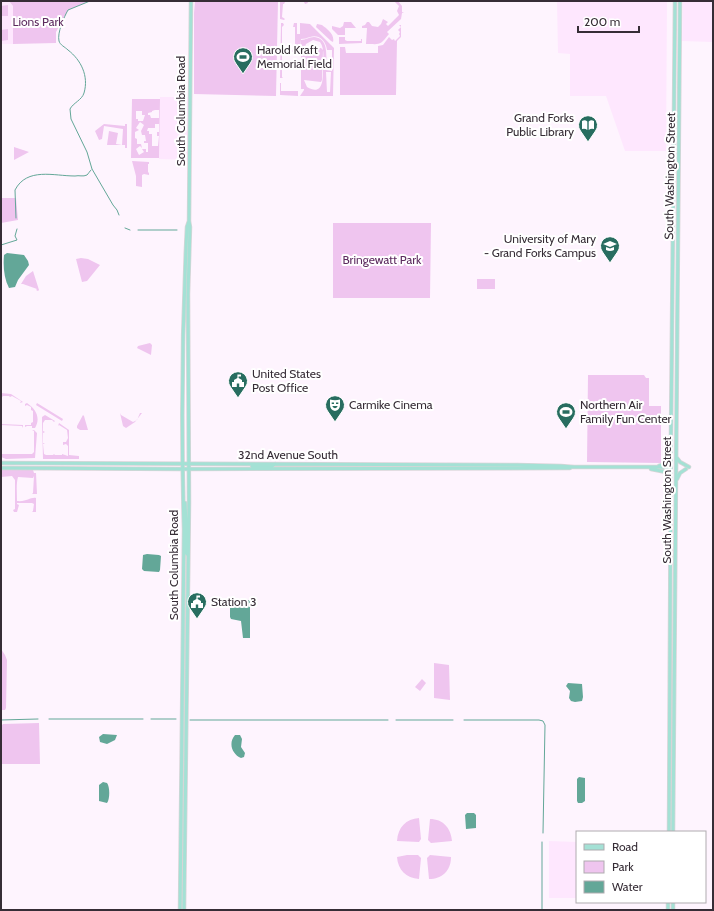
<svg xmlns="http://www.w3.org/2000/svg" width="714" height="911" font-family="Cabin,sans-serif">
<rect width="100%" height="100%" fill="#fef4fe"/>
<path fill="#fee7fe" d="M1 1H9L13 6V44H1Z
M557 1H667L666 151H625L606 96H570V54L558 53Z
M683 1H712V42L682 41Z
M160 97H190V160L159 159Z
M549 841 577 842V898H549Z"/>
<path fill="#efc5ef" fill-rule="evenodd" d="M9 1H90L68 10 56 32V43L13 44V6Z
M195 1H278L276 96 194 94V13Z
M280 1H307L308 3 305 4 304 2H285L284 4H283L282 17 285 19 284 20 280 19Z
M394 1H398L402 6V12L404 13H402L401 19 387 32 389 34C379 46 381 44 366 44L367 28H362V26L365 25 367 22H369L372 26 378 27 381 24 383 19 388 22 386 24 388 26 399 15 397 11 399 6Z
M8 5V16H1V6Z
M344 22H351L356 28H345V35H338L332 29V26L340 28 343 26Z
M281 23H283L284 25 282 27V49L292 50 295 49V27H293L294 23H297V34H300V23L310 24 334 48 333 96H300L304 90V89H301V40C306 40 309 37 314 37 330 38 326 59 326 70L332 71V50H327C326 41 319 34 310 37 306 38 305 39 301 39L300 50H295V52H282V77L283 78H280ZM313 40 320 42C325 49 323 59 323 67 323 77 324 97 307 87L304 80 321 82 322 80 323 50 321 48H306V49H304L306 44ZM326 72H331L330 92H327Z
M317 24 322 25C327 29 335 34 333 42L331 41 316 27Z
M399 25H401V37L397 41 396 95H340V47H345L346 53H378V46L383 45 389 37 392 40 394 39 395 41 400 36 399 34 400 32 398 30 401 27Z
M8 29V40L1 41V30Z
M339 37H345V40L347 41H361V39H362V43L339 44Z
M280 83H281V91H298V96L280 95Z
M132 99H160L159 158H131ZM155 110H159V118H151L150 115H148V113L152 112V111ZM136 111H142V115H145L143 121H138V119H136ZM140 122 144 125 141 131 142 135H145L146 141H144V143H148V152H146V149H142L144 152 139 155 136 149 140 146 142 148 141 144H137V139L135 138V132L139 130 136 128ZM155 124H159V132H157V136H159L158 146H152V134H149V131H147L148 128H155Z
M104 124 125 126V124H127V148H125V145H107L109 131 118 133 116 144 122 145 123 129 104 126 102 139 99 140 95 131Z
M14 147 29 152 14 160Z
M132 161 149 162V164H148V172L149 173V175L144 174 142 175V187L136 186V176Z
M1 198H16L18 220 1 223Z
M333 223H431L430 298H333Z
M81 258 88 259 100 265 87 281 82 282 76 259Z
M33 271 39 290 38 291 36 290 37 289 23 284H21L26 276Z
M477 279H495V289H477Z
M150 343 152 345 151 355 137 348 138 346Z
M588 375H644L646 378H649V406H661V463L587 462Z
M1 393 11 394 23 402 20 403 21 401 12 396 10 397 9 396H3L2 397V424L23 425V428L22 426 1 425Z
M27 403C36 409 41 418 35 428H32V426H27L25 427V425H31V423L33 422V411L31 410V407L27 405 25 406V404Z
M37 403 63 419 62 421 36 405Z
M120 413 121 415 133 422 137 420 140 413H142L135 422 126 428 123 426Z
M45 415 55 421 54 422 52 420H45L43 423V431L45 432 43 433V443H45L43 444 44 454 46 455H53L54 454 55 455H62V454L68 456V446L66 444 63 445V442H66L68 438 67 430 59 425 58 426 59 423 69 430V455L79 456V459H43L42 421V417Z
M83 415 84 416 88 430H80L77 428V426Z
M34 430 37 433 35 458 6 459 1 457V452L2 454H32L34 452V431H32Z
M1 469 33 470 34 473H36L37 494H32L33 493 34 476 33 478 18 477C16 484 17 493 17 501 27 502 30 497 36 498V512H32L33 511 34 504 32 503H17V504L19 505 17 512H29H14L13 510 15 509V480L12 476 1 477Z
M1 649 5 655 7 660 6 708 5 710H1Z
M434 663 449 665 450 700 434 698Z
M422 679 426 683 420 691 415 687Z
M39 723 40 764H1V726L3 724Z
M419 818 421 839 419 842 397 841C398 827 406 819 419 818Z
M430 819C443 819 451 828 452 841L431 843 428 840Z
M407 855H418L421 858 419 879C406 878 398 870 397 857Z
M430 855 451 857C451 871 442 879 429 879L427 858Z"/>
<path fill="#63a798" d="M7 253 24 255 28 261 29 265 18 280 15 287 9 288C4 278 3 267 4 255Z
M147 554 159 555 161 556 160 570 159 572 144 571 142 569 143 555Z
M232 599 249 600 250 602V638H243L241 621 231 619 230 617V600Z
M568 683 582 684 583 697 582 701 575 702 571 701 569 698 570 691 566 686Z
M103 734 117 735 115 740 107 744 100 742 99 737Z
M235 735H240L242 739 241 747 245 753 244 757 241 758C232 754 228 743 235 735Z
M579 777 585 778V801L582 803H578L577 801V779Z
M103 782 107 783C110 787 110 799 107 803L99 801V785Z
M467 813H474L476 815V828L466 829 465 815Z"/>
<g fill="none" stroke-linecap="round" stroke-linejoin="round">
<path stroke="#63a798" stroke-width="1" d="M90 1 68 10C64 17 57 33 59 41 60 45 65 47 68 50 81 60 89 76 84 93 82 100 73 103 70 109L71 119 87 152 92 169 113 205 117 210 119 215
M16 218 15 190C27 167 54 176 75 176 79 175 83 177 87 175 88 174 90 171 91 170
M125 228 130 230
M138 230H177
M1 245 17 240 15 236 17 229
M49 719H143
M151 719H176
M1 720 38 719
M190 720H388
M396 720H453
M464 720H539L543 721 545 725 543 833
M542 910V842"/>
<g stroke="#d7d5d7" stroke-width="4.5">
<path id="major" d="M677 458 680 462 689 467
M1 463 517 465 561 466 574 467H671
M252 466H272L275 464
M659 466 665 464 670 455
M1 468 182 469 570 468
M651 469 666 472 670 478
M677 479 680 473 686 469
M185 503 186 523 188 528
M185 526 186 530V551L187 554
M669 832 671 433 675 1
M673 832 680 1
M180 910 184 529C181 428 182 327 187 227L189 221
M184 910 189 503 188 294 190 227 189 221 191 1
M668 910V902
M673 910V902"/>
</g>
<use href="#major" stroke="#a4e1d5" stroke-width="3"/>
</g>
<defs>
<g id="stadium-pin" transform="scale(1)"><path d="M0 17L-7.5 6A9.5 9.5 0 1 1 7.5 6Z" fill="#286d60" stroke="#fff"/><path d="M0-5a6.5 5 0 1 0 0 10a6.5 5 0 1 0 0-10ZM-3.5-1.8h7v3.6h-7Z" fill="#fff"/></g>
<g id="library-pin" transform="scale(1)"><path d="M0 17L-7.5 6A9.5 9.5 0 1 1 7.5 6Z" fill="#286d60" stroke="#fff"/><path d="M-6-4Q-3-5.5-.7-3.5V5Q-3 3-6 4ZM6-4Q3-5.5 .7-3.5V5Q3 3 6 4Z" fill="#fff"/></g>
<g id="university-pin" transform="scale(1)"><path d="M0 17L-7.5 6A9.5 9.5 0 1 1 7.5 6Z" fill="#286d60" stroke="#fff"/><path d="M0-5L7-2L0 1L-7-2ZM-4 1L0 2.5L4 1V4Q0 6-4 4Z" fill="#fff"/></g>
<g id="civic-pin" transform="scale(1)"><path d="M0 17L-7.5 6A9.5 9.5 0 1 1 7.5 6Z" fill="#286d60" stroke="#fff"/><path d="M-.6-6.5H3V-4.5H.6V-3L4-1V1h2V6H-6V1h2V-1L-.6-3ZM-1.2 2.5V6h2.4V2.5Z" fill="#fff"/></g>
<g id="theatre-pin" transform="scale(1)"><path d="M0 17L-7.5 6A9.5 9.5 0 1 1 7.5 6Z" fill="#286d60" stroke="#fff"/><path d="M-5-5.5Q0-4 5-5.5V0Q5 5 0 6Q-5 5-5 0ZM-3.3-2.5H-1v1.5H-3.3ZM1-2.5H3.3v1.5H1ZM-2.8 1Q0 5.5 2.8 1Z" fill="#fff"/></g>
</defs>
<g fill-rule="evenodd">
<use href="#stadium-pin" x="243" y="57"/>
<use href="#library-pin" x="588" y="125"/>
<use href="#university-pin" x="610" y="246"/>
<use href="#civic-pin" x="238" y="381"/>
<use href="#theatre-pin" x="335" y="405"/>
<use href="#stadium-pin" x="566" y="412"/>
<use href="#civic-pin" x="197" y="602"/>
</g>
<g text-anchor="middle" stroke-width="4" stroke-linejoin="round" paint-order="stroke">
<g font-size="12" fill="#5d2b5f" stroke="#fff">
<text x="38" y="26">Lions Park</text>
<text x="382" y="264">Bringewatt Park</text>
</g>
<g font-size="12" fill="#362d36" stroke="#fff" text-anchor="start">
<text x="257" y="54">Harold Kraft<tspan x="257" dy="14">Memorial Field</tspan></text>
<text x="574" y="122" text-anchor="end">Grand Forks<tspan x="574" dy="14">Public Library</tspan></text>
<text x="596" y="243" text-anchor="end">University of Mary<tspan x="596" dy="14">- Grand Forks Campus</tspan></text>
<text x="252" y="378">United States<tspan x="252" dy="14">Post Office</tspan></text>
<text x="349" y="409">Carmike Cinema</text>
<text x="580" y="409">Northern Air<tspan x="580" dy="14">Family Fun Center</tspan></text>
<text x="211" y="606">Station 3</text>
</g>
<g font-size="12" fill="#362d36" stroke="#fff">
<text transform="translate(181 111) rotate(-90)" y="4">South Columbia Road</text>
<text transform="translate(670 176) rotate(-89)" y="4">South Washington Street</text>
<text x="288" y="459">32nd Avenue South</text>
<text transform="translate(667 500) rotate(-90)" y="4">South Washington Street</text>
<text transform="translate(174 565) rotate(-90)" y="4">South Columbia Road</text>
</g>
</g>
<rect width="714" height="911" fill="none" stroke="#362d36" stroke-width="4"/>
<rect x="576" y="831" width="130" height="72" fill="#ffffff" stroke="#afabaf"/>
<rect x="584" y="844" width="20" height="6" fill="#a4e1d5" stroke="#afabaf"/>
<text x="612" y="851" font-size="12" fill="#362d36">Road</text>
<rect x="584" y="861" width="20" height="12" fill="#efc5ef" stroke="#afabaf"/>
<text x="612" y="871" font-size="12" fill="#362d36">Park</text>
<rect x="584" y="881" width="20" height="12" fill="#63a798" stroke="#afabaf"/>
<text x="612" y="891" font-size="12" fill="#362d36">Water</text>
<path d="M578 26v6h61v-6" fill="none" stroke="#362d36" stroke-width="2"/>
<text x="584" y="26" font-size="12" fill="#362d36" stroke="#ffffff" stroke-width="3" paint-order="stroke">200 m</text>
</svg>
